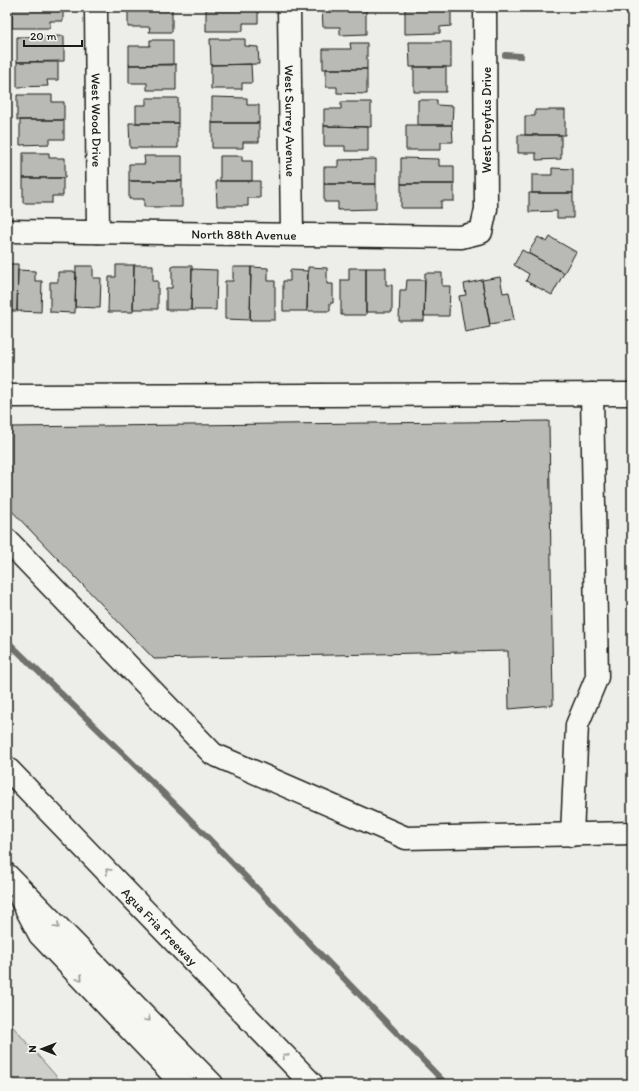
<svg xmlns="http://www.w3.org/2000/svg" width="639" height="1091" font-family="Itim,sans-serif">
<rect width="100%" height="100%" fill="#edede9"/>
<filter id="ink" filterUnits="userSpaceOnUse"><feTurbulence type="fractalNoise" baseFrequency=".025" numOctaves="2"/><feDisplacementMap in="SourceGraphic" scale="8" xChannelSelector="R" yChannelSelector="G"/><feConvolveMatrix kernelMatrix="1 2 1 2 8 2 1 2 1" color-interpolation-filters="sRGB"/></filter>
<g filter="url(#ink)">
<path fill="#cececb" stroke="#757574" d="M7 1020 63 1084H7Z"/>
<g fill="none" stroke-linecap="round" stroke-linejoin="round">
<path stroke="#6f6f6d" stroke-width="6" d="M505 55 521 56
M7 641 183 812 446 1084"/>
</g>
<path fill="#b9b9b6" stroke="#1c1c1c" d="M12 7H63V21H50V28H12Z
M128 7H172V32H149L150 27H128Z
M206 7H258V23H243V31H206Z
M330 7H370V10H330Z
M413 7H445V9L413 8Z
M405 8H451V26L440 27V33L405 34Z
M366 9V34L340 35V27H323L322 10Z
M64 36V61L17 62V37Z
M210 39H245V46L258 47 259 64 211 65Z
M150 40H173V65H129V46H150Z
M409 42H451V67H410Z
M350 43H367V69H323V49H351Z
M17 62H58V80H47L48 86 17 87Z
M176 64V90H147V83H129V65Z
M251 64 252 83H242V89H211V65Z
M414 67H446V92H414Z
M326 69H367V94L337 93V87H326Z
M17 95H52V102H64V120H17Z
M212 97 247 98V105H259V123H212Z
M146 98H178V123H136V105H146Z
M418 100H437V105L453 106 452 125H418Z
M341 102H371V127L324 126V109H341Z
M535 110H565V135H525V116H535Z
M20 120H64V139H49V144L20 145Z
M129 123H178V148H130Z
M212 123H259V142H243V148H212Z
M406 125H452L453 142H441V150H406Z
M324 126 368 127V151H345V146H324Z
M518 135H561V159L536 160V153H518Z
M23 153H49V158H65V178H23Z
M144 156H182V181H129V164H145Z
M220 156H242V161H252V181H220Z
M401 158 439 159V166H454V184H401Z
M376 159V184H324V167H338V160Z
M552 168 573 169V193H532V175H552Z
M23 178H63V196H52V203H23Z
M129 181H182V207H144V199H129Z
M216 181H260V198H248V206H217Z
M324 184H376V209L338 210V202H324Z
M401 184H454V201H441V208H401Z
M529 193H573V218H557V211L529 212Z
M538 237 547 242 550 237 576 252 564 273 528 253Z
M522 250 564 273 552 295 526 281 529 274 514 265Z
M7 264H18L17 311H7Z
M116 265H134L133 312H108L109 277H116Z
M134 265H153V281H158V309H133Z
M76 266H93V278H101L100 308 75 307Z
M172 266H192L191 310H166V288H172Z
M233 267H251L250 320 225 319V281H233Z
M251 267 268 268V281H275V320H250Z
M308 267 327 268V284H333V303H330V311H307Z
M349 268H366V315H341V280H349Z
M366 268H386V285H392V312H366Z
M192 269 217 270 216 310H191Z
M18 270 35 271V281H42L41 312 17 311Z
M290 270 308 271 307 311H283V281H290Z
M58 272H76L75 313 50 312V282H58Z
M425 273H442V286H450L449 316H424Z
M500 277 503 293 509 292 514 320 490 324 482 280Z
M407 280H425L424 321H399L400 290H406Z
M482 280 490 327 465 332 459 296 466 295 464 284Z
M549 421 553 705 509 709 508 651 154 659 9 508V427Z"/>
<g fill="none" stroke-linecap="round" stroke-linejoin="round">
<g stroke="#1c1c1c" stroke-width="25">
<g id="minor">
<path id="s1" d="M96 7 98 232"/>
<path id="s2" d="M289 7 292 234"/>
<path id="s3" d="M7 231 461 237 481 232 486 209 485 7"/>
<path d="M7 396 632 394"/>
<path d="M7 540 213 754 406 838 632 833"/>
<path d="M572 835 577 725 597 677 592 394"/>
</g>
</g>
<g stroke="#1c1c1c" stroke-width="25">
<g id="highway">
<path id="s4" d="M7 768 312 1084"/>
<path d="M7 875 212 1084"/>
<path d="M21 899 40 935 182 1084"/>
</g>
</g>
<use href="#minor" stroke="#f6f6f2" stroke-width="22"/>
<use href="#highway" stroke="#f6f6f2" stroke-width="22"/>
</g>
<defs><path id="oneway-chevron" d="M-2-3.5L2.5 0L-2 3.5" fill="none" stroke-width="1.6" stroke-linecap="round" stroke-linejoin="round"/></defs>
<g stroke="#949492">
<use href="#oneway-chevron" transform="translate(108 871) rotate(-134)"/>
<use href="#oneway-chevron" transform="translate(57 926) rotate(45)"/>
<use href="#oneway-chevron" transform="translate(80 978) rotate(46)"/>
<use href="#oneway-chevron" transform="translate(148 1019) rotate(45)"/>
<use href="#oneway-chevron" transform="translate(285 1056) rotate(-134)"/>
</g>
</g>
<g text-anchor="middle" stroke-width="3" stroke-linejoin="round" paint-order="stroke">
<g font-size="13" fill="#1c1c1c" stroke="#f6f6f2">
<text dy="5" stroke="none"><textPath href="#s1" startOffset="113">West Wood Drive</textPath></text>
<text transform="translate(486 120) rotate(-90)" y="5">West Dreyfus Drive</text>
<text dy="5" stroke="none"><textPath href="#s2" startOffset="114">West Surrey Avenue</textPath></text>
<text dy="5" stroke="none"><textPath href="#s3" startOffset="237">North 88th Avenue</textPath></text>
<text dy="5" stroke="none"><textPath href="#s4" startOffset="220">Agua Fria Freeway</textPath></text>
</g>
</g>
<rect width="639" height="1091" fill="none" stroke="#f6f6f2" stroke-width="24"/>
<rect x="12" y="12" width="615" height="1067" fill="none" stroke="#1c1c1c" stroke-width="1.5" filter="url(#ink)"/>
<g transform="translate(42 1049) rotate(270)" stroke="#f6f6f2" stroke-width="3" paint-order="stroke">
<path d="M0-3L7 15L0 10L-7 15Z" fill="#1c1c1c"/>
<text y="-6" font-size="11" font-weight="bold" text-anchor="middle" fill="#1c1c1c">N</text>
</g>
<path d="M24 40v6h58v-6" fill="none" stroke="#1c1c1c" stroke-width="2"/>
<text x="30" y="40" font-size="12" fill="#1c1c1c" stroke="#f6f6f2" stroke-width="3" paint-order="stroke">20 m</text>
</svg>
